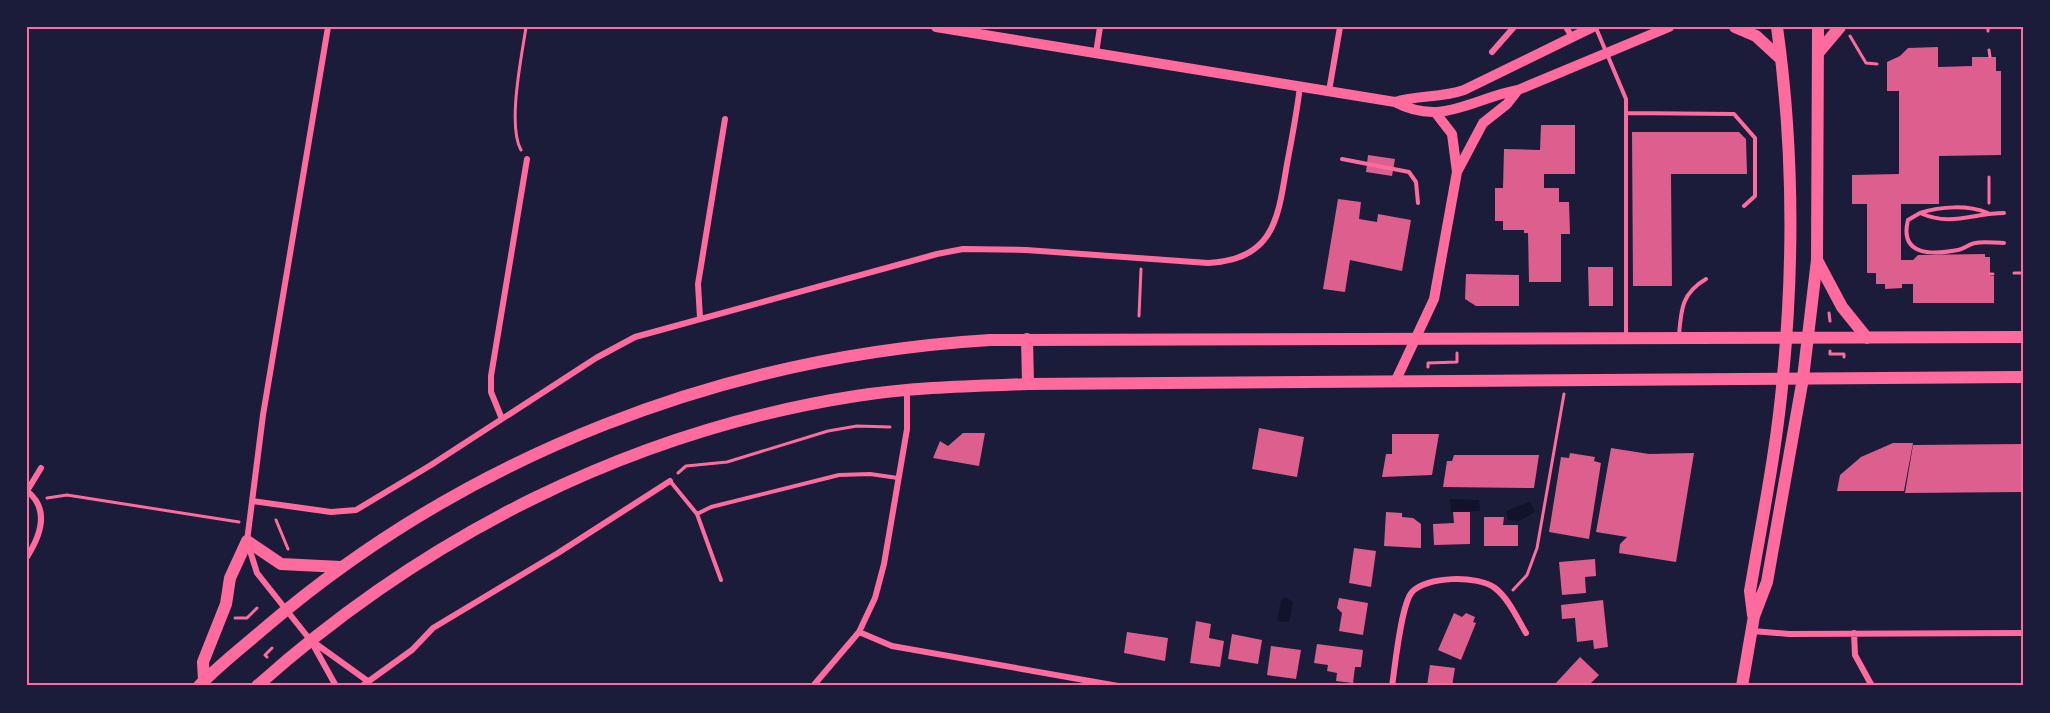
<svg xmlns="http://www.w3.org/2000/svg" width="2050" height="713" font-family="Helvetica,sans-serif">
<rect width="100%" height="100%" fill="#1b1b3a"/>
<path fill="#12122b" d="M1450 499 1479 500 1480 511 1451 512Z
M1530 502 1535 512 1519 521 1508 520 1506 511Z
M1285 597 1293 602 1289 622 1277 621 1281 600Z"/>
<path fill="#dd5f8e" d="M1938 47V67L1972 66V57H1996V71H2001V155L1939 156V204H1901V260H1913L1918 255 1985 254V257H1990V276H1994V303H1913V284H1902V288L1885 289V284H1876V273H1867V204H1852V175L1899 174V91H1887V62L1900 56 1908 48Z
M1541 125H1575V174H1544V188H1559V202H1569L1570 234H1561V282H1529L1528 233H1524V230H1503V221H1495V188H1503L1504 149 1540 150Z
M1632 132H1739L1746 139 1747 174H1671L1672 286H1633Z
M1368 155 1395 159 1392 176 1366 172Z
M1338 199 1361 202 1359 219 1377 222 1378 214 1411 220 1402 271 1350 260 1345 292 1323 289Z
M1588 267H1613V306H1589Z
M1466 274 1519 275V306H1476L1465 299Z
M1259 428 1304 437 1297 477 1252 469Z
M963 433H985L979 466 933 458 940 441 948 446Z
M1392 434H1439L1432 475 1382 477 1386 454H1392Z
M1893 443H1913L1904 491H1837L1840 475 1861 457Z
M2023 444V492L1905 493 1913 445Z
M1611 448 1649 454 1694 453 1676 562 1619 553 1620 544 1627 537 1596 532Z
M1570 453 1595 457 1594 461 1601 463 1589 539 1549 532 1561 457 1569 458Z
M1454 455H1539L1534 488 1443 487 1447 461H1452Z
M1386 512 1402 513V517L1413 518 1421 524V548L1384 546Z
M1453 512H1470V544L1434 545 1433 524 1454 523Z
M1484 517H1504L1503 525H1518V546H1484Z
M1354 548 1376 551 1371 587 1349 583Z
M1595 559 1596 576 1585 577 1586 593 1562 595 1559 562Z
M1339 598 1368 603 1363 635 1339 631 1342 613 1337 608Z
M1603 600 1608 647 1594 649 1593 640 1577 642 1575 618 1562 619 1561 605Z
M1454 613 1462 617 1466 613 1475 617 1473 622 1476 623 1461 660 1438 650Z
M1196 621 1211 624 1209 638 1224 641 1220 667 1190 663Z
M1127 632 1168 638 1165 661 1124 653Z
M1232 634 1262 640 1258 664 1228 659Z
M1317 644 1363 650 1361 667H1355L1353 683 1336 681 1337 673 1327 671 1328 665 1314 663Z
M1271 646 1301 650 1296 679 1267 675Z
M1580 657 1599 675 1588 686H1557L1555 684Z
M1430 665 1455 668 1452 686H1427Z"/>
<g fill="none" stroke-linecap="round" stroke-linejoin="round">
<path stroke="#ff6b9d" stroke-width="3" d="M1988 27V31
M1850 36 1866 63 1877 64
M1989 50 1990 57
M521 150C507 125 522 55 526 27
M1989 203V177
M2014 273H2023
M1990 274H1993
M1829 313 1830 321
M1139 316 1141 269
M1830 351V354H1844V357
M1428 367V363L1457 362V353
M678 473 686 466 727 462 828 431 857 426 890 427
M47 498 67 495 239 522
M276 520 288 549
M1513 590 1527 575 1537 548 1564 394
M235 618H247L257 608
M267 657 265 655 272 648"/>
<path stroke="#ff6b9d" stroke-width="4" d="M1596 28 1626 99V335
M1626 113 1734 114 1755 138V196L1744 206
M1342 159 1409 172 1416 182 1418 203
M1920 213C1941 206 1968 205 1988 213
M2004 213C1973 213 1952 227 1920 213L1908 220C1899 256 1932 255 1958 250 1964 249 1969 244 1975 243 1984 241 1995 243 2004 243
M1679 335C1681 309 1682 293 1706 279
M670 481 697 514 721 580
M697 514 711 507 839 475 870 474 898 478"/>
<path stroke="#ff6b9d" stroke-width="6" d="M328 27 263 415 247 541 257 573 311 641 336 686
M1566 27 1572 37
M1492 52 1514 27
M1096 53 1100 27
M1329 91 1340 27
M700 318 698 284 725 119
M502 419 491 392V376L527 159
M27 491C50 509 41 535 27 557
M27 491 41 468
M252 501 331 512 356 510 431 465 596 358 635 337 937 254 963 249 1026 250 1208 263C1274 260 1278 219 1287 164 1292 138 1297 112 1300 86
M1752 631 1789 634 2023 633
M859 632 892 646 1118 686
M1854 633 1855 655 1872 686
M312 641 369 682
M362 686 412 650 433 628 558 553 670 481
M813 686 859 632 875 598 884 564 907 429V390
M1392 686C1395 667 1401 604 1412 592 1426 576 1478 575 1495 588 1509 599 1517 618 1526 633"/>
<path stroke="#ff6b9d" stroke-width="10" d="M936 27 1395 102C1442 127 1473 98 1518 90L1669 27
M1395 102C1418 95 1441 98 1464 90L1593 27
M1457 172 1483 123 1507 104 1518 90
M1396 380 1434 299 1457 172 1452 134 1435 112"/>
<path stroke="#ff6b9d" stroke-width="12" d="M1735 27 1756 36 1781 59
M1818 53 1840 27
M1753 615 1750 591C1762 520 1777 448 1783 376 1794 261 1793 141 1777 27
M1742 686 1754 616 1767 582 1803 378 1817 260 1818 27"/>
<path stroke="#ff6b9d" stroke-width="12" d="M1817 260 1842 307 1867 338
M1027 339 1028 384
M204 681 203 662 226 604 230 578 247 541 281 564 341 567
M199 686C220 664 244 646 267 626 469 454 725 356 990 340L2023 337
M257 686C426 535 631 431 856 396 913 387 971 386 1028 384L2023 377"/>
</g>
<rect width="2050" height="713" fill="none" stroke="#1b1b3a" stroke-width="57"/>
<rect x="28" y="28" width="1994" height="656" fill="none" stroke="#ff6b9d" stroke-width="2"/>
</svg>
